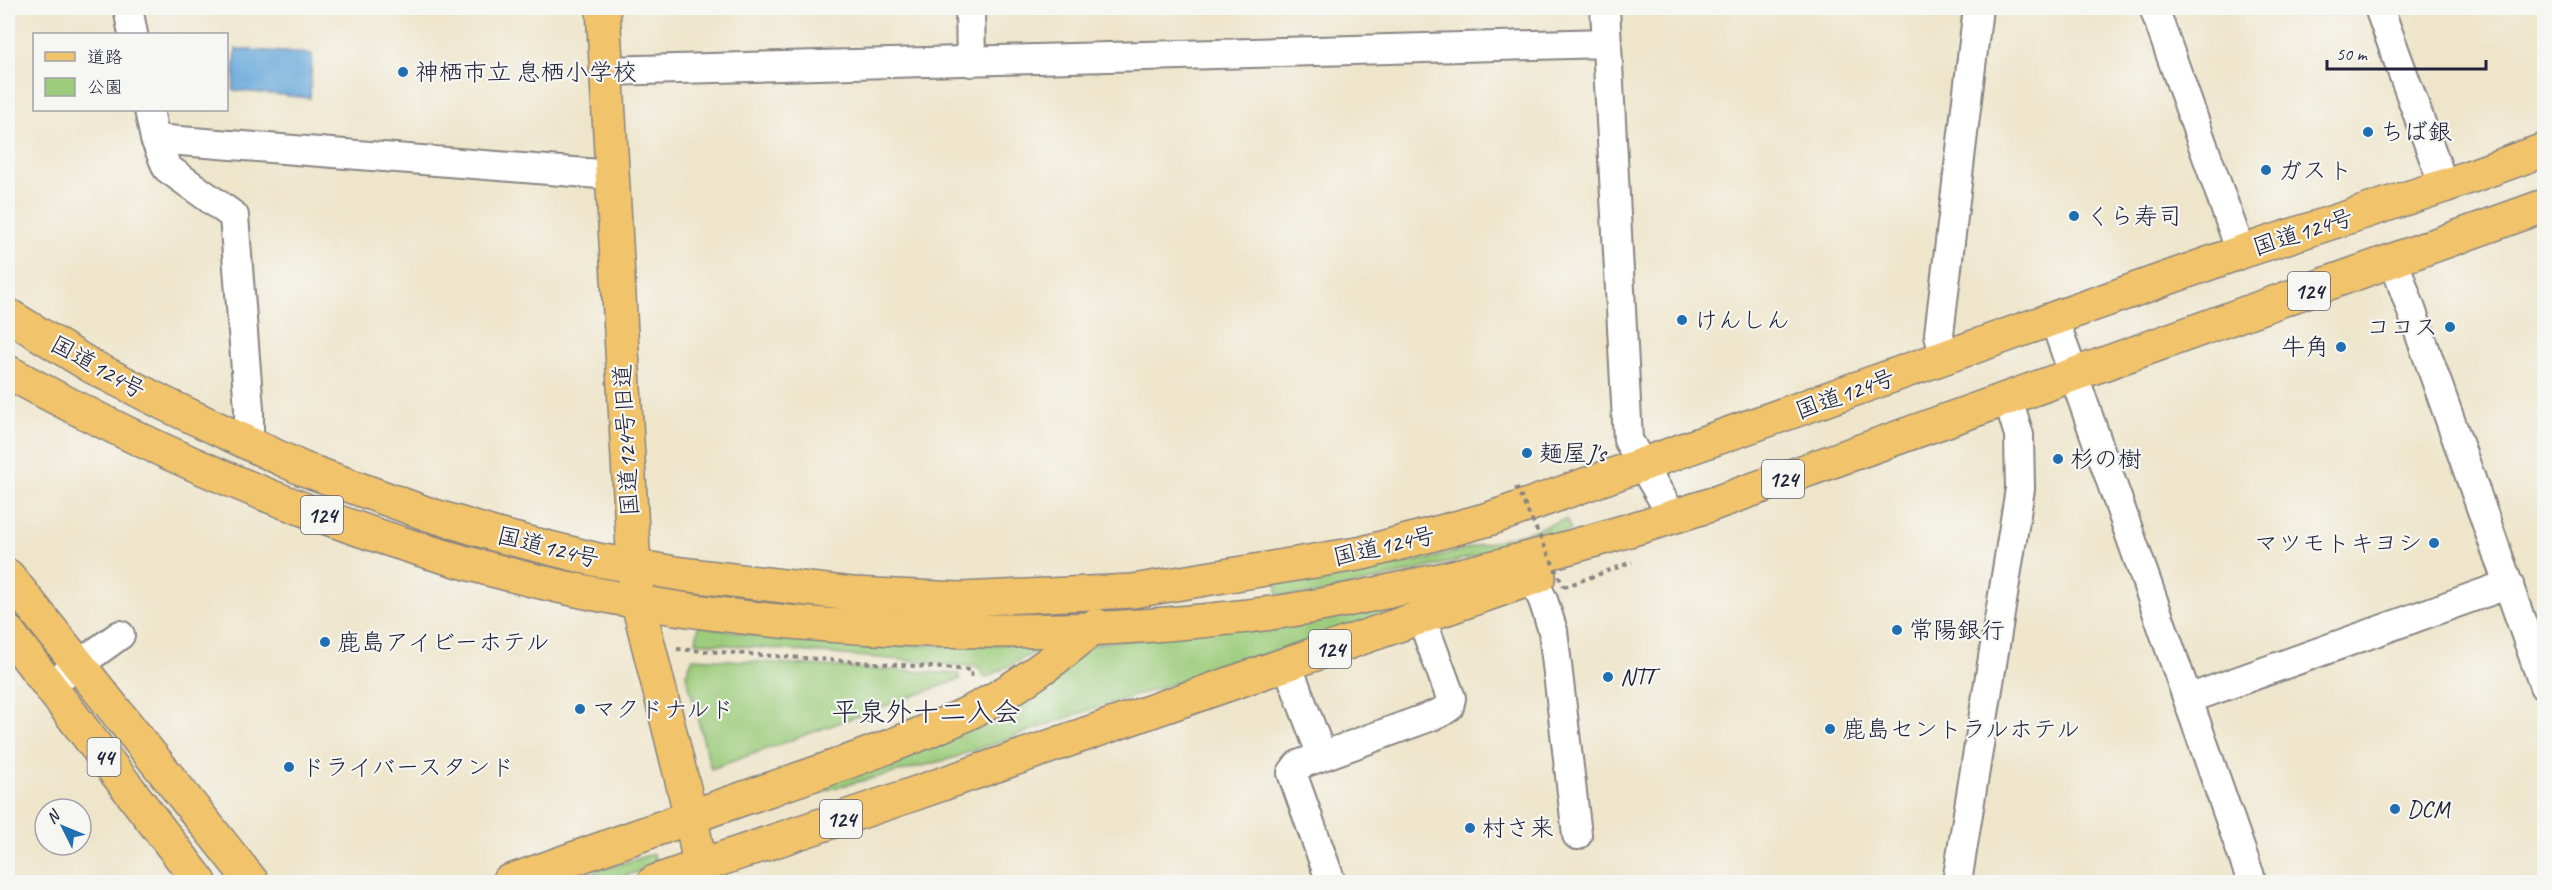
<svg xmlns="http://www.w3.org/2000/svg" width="2552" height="890" font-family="Caveat,'Klee One',sans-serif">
<rect width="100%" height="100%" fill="#f6f6f2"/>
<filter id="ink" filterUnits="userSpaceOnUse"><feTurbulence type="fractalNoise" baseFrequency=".0167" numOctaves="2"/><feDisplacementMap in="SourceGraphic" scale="12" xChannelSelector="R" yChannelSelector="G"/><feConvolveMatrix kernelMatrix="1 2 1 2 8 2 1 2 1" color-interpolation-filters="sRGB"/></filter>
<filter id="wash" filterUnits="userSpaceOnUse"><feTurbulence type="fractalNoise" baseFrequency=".008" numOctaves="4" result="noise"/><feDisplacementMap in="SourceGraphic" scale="24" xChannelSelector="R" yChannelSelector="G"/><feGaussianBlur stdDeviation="1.35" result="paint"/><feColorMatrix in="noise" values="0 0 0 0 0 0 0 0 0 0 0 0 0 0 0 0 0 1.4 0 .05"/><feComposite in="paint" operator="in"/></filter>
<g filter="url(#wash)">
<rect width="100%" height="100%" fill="#eee5ca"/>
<path fill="#9ccc7b" stroke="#5f775b" stroke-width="1.5" d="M1566 519 1571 530 1536 542 1313 595H1278L1276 583 1428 559 1528 532Z
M1387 606 1390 615 1080 713 950 759 833 788 753 817 747 809 1096 644Z
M699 624C722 629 747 635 771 638 861 649 952 645 1042 643L1044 648 985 678 979 667 696 642Z
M693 658 958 674 960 679 711 769 686 674Z
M653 854 656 861 652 867 607 882H560Z"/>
<path fill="#67a9db" stroke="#44668b" stroke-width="1.5" d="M236 49 312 54 310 98 233 90Z"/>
</g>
<g filter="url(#ink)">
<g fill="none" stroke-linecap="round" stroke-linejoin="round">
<g stroke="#888482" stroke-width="32">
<path id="minor" d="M128 8 133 34
M970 8 971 62
M1605 8 1628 440 1673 517
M2154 8 2241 252
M2379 8 2444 186
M606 71 1606 43
M149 110 155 139 167 168 234 216 249 409V444
M155 139 612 175
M2394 261 2544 686
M2054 319 2252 882
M1944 358 1939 334 1978 8
M1524 561 1543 600 1553 631 1577 835
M1287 664 1322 756
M49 686 120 635
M2188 699 2509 584
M1331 882 1292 773 1298 765 1440 713 1449 707 1451 698 1421 617
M1957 882 2020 489 2019 435 2008 399"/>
</g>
<g stroke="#888482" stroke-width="36">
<path id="major" d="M8 576 252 882
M8 632 200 882
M508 882 691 817
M654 882 700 866"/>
</g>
<g stroke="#888482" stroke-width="36">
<path id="highway" d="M603 8 634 567 638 603 691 817 700 866 902 798 1539 576
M8 315 91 366 165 404 301 468 428 514 497 535 598 560 681 574 852 594 961 599 1133 591 1363 553 1489 519 2241 252 2444 186 2544 150
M8 372C172 462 348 536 532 580 769 637 1037 644 1279 612 1328 605 1377 594 1426 583 1521 562 1614 536 1707 506L2544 206
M691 817C779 785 874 756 960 717 1006 696 1058 659 1096 625"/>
</g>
<path stroke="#888482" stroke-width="4" stroke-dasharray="4.5 4.5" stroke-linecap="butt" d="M1564 587 1632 562
M677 649 971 670 972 680"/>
<use href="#minor" stroke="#fff" stroke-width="28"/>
<use href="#major" stroke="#f1c36a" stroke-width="33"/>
<use href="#highway" stroke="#f1c36a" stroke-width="33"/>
<path stroke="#888482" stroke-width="4" stroke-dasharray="4.5 4.5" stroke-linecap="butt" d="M1516 487 1564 587"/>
</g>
</g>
<g fill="#1f6fb2" stroke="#f6f6f2" stroke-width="2">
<circle cx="403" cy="72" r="6"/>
<circle cx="2368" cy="132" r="6"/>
<circle cx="2266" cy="170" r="6"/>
<circle cx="2074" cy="216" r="6"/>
<circle cx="1682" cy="320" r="6"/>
<circle cx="2450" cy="327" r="6"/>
<circle cx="2341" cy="347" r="6"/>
<circle cx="1527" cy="453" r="6"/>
<circle cx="2058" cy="459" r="6"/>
<circle cx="2434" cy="543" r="6"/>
<circle cx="1897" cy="630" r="6"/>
<circle cx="325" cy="642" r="6"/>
<circle cx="1608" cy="677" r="6"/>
<circle cx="580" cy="709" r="6"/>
<circle cx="1830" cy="729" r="6"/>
<circle cx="289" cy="767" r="6"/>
<circle cx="2395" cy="809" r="6"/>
<circle cx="1470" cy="828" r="6"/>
</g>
<g text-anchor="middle" stroke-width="4.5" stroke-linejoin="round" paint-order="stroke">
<g fill="#f6f6f2" stroke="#626272" stroke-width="1.5">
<rect x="2288" y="272" width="42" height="38" rx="4.5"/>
<rect x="1762" y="460" width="42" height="38" rx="4.5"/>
<rect x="301" y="496" width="42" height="38" rx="4.5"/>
<rect x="1309" y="630" width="42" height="38" rx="4.5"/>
<rect x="87.5" y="738" width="33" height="38" rx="4.5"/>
<rect x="820" y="800" width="42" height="38" rx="4.5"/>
</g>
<g font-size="22" font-weight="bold" fill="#22223b">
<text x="2309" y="299">124</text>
<text x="1783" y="487">124</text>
<text x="322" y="523">124</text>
<text x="1330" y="657">124</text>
<text x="104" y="765">44</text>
<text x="841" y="827">124</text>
</g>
<g font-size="24" fill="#22223b" stroke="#f6f6f2" text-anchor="start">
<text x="415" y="80">神栖市立 息栖小学校</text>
<text x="2380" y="140">ちば銀</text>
<text x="2278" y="178">ガスト</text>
<text x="2086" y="224">くら寿司</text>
<text x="1694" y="328">けんしん</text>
<text x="2438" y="335" text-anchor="end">ココス</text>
<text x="2329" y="355" text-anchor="end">牛角</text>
<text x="1539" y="461">麺屋J's</text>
<text x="2070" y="467">杉の樹</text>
<text x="2422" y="551" text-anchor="end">マツモトキヨシ</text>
<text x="1909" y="638">常陽銀行</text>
<text x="337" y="650">鹿島アイビーホテル</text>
<text x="1620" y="685">NTT</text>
<text x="592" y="717">マクドナルド</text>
<text x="1842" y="737">鹿島セントラルホテル</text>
<text x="301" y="775">ドライバースタンド</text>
<text x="2407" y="817">DCM</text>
<text x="1482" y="836">村さ来</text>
</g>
<g font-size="24" fill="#22223b" stroke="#f6f6f2">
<text transform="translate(2303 232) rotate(-18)" y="8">国道124号</text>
<text transform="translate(98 367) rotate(29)" y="8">国道124号</text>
<text transform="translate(1845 394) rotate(-20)" y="8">国道124号</text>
<text transform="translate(626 440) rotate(-93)" y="8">国道124号旧道</text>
<text transform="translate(1384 546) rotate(-13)" y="8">国道124号</text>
<text transform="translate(548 547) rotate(14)" y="8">国道124号</text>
</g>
<g font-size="27" fill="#22223b" stroke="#f6f6f2">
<text x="926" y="721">平泉外十二入会</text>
</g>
</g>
<rect width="2552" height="890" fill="none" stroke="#f6f6f2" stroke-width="30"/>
<rect x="33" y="33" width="195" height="78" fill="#f6f6f2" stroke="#a1a1a9" stroke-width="1.5"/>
<rect x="45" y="52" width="30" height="9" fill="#f1c36a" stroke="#a1a1a9" stroke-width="1.5"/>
<text x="87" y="63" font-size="18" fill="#22223b">道路</text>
<rect x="45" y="78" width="30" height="18" fill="#9ccc7b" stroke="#a1a1a9" stroke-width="1.5"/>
<text x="87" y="93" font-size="18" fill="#22223b">公園</text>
<g transform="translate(63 827) rotate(313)"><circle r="28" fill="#f6f6f2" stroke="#a1a1a9" stroke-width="1.5"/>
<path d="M0-4.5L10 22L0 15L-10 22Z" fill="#1f6fb2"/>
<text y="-9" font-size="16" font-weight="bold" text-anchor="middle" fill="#22223b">N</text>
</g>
<path d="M2327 60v9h159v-9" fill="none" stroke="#22223b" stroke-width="3"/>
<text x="2336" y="60" font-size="18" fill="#22223b" stroke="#f6f6f2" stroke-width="4.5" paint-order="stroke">50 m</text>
</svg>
